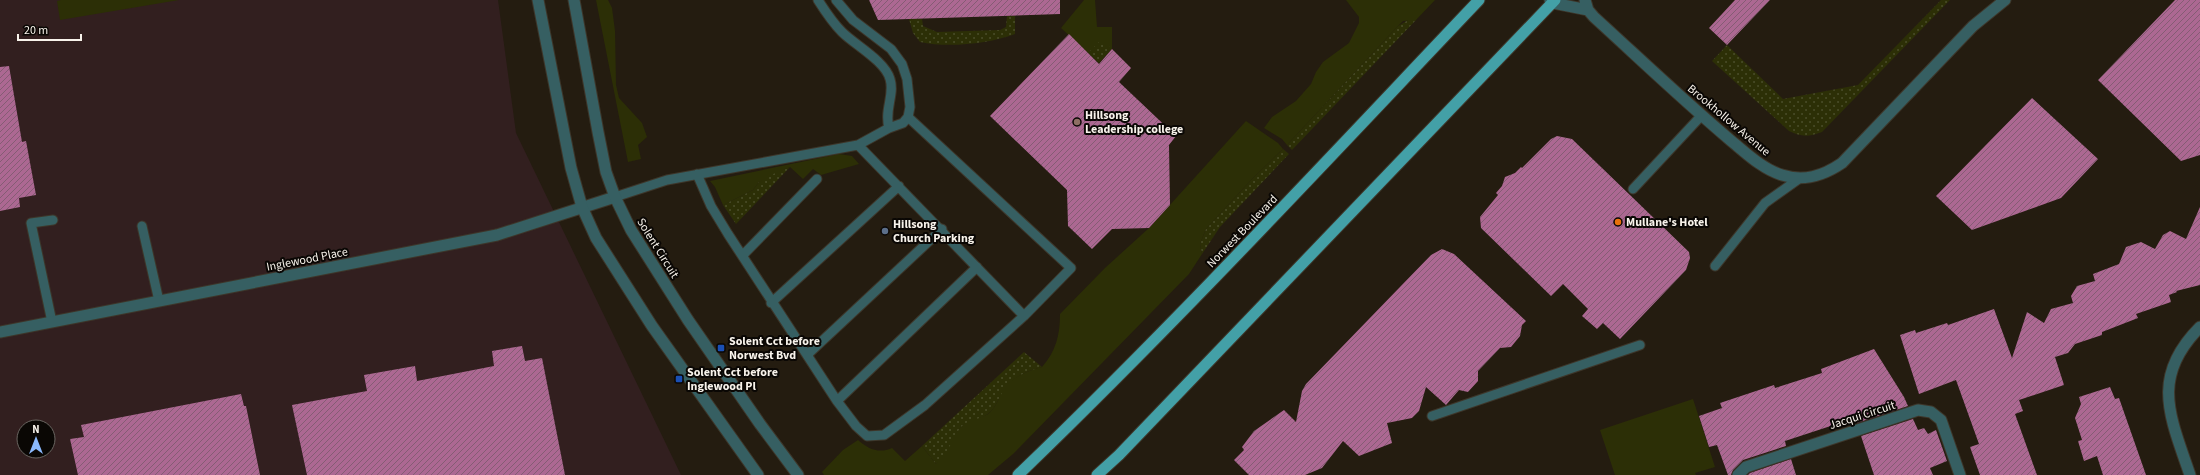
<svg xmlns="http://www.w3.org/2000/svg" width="2200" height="475" font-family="'Source Sans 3',sans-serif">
<defs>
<pattern id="garden-dots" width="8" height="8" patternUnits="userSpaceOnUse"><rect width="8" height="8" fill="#2c2f06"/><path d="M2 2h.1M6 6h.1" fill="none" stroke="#4b4e2a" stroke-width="1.8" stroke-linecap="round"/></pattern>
<pattern id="building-hatch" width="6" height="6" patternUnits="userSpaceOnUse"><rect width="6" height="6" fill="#ac6892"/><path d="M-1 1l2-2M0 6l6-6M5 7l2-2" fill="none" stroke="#855c74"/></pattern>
</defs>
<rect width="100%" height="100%" fill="#241c10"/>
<path fill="#321f1f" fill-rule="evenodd" d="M0 0H498L516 133 681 475H0ZM24 427H48V451H24Z"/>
<path fill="#2c2f06" d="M61 0H179L60 20 57 1Z
M596 0H608L612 8 615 31 616 85 619 98 642 123 647 137 638 145 641 159 628 162Z
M1084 0H1095L1097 27H1112V49L1088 53 1061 28Z
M1346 0H1435L1416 20 1403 21 1398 26 1287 145 1282 139 1264 128 1272 117 1296 101 1311 84 1316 72 1323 62 1349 43 1359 23V17Z
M1246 121 1278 143 1283 149 1253 178 1206 229 1200 244 1202 254 1189 274 1013 454 988 475H824L822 472 843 450 858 440C868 449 879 454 892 448L905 461 922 446 936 464C944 453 957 427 968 421 974 418 982 418 988 414 995 408 998 401 1001 393 1009 378 1026 371 1042 367 1056 351 1060 335 1060 314L1105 268 1149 228Z
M839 154 852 156 859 164 821 175 813 169 803 179 790 167 759 182 753 190 723 205 715 187 710 181Z
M1693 399 1715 467 1695 473 1696 475H1615L1600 430Z"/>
<path fill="url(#garden-dots)" d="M1941 0H1950L1822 132C1809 137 1801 137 1789 131L1712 61 1727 45 1783 99 1858 85Z
M1007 16H1015V34C988 44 948 48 920 42L913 33 909 19H922L923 26 937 32 1000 30 1006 27Z
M1410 19 1416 20 1292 150 1287 145 1398 26Z
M1101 40 1112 49 1099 63 1088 53Z
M1283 149 1289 154 1220 227 1202 254 1200 244 1206 229 1253 178Z
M790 167 736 224 723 205 753 190 759 182 766 177Z
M1024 352 1042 367C1026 371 1010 378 1002 393 997 401 996 407 989 413 981 420 969 419 962 426 951 438 950 453 936 464L922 446Z"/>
<path fill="url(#building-hatch)" d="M869 0H1060V14L878 20Z
M1735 0H1770L1727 45 1709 28Z
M2175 0H2200V155L2181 161 2098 80Z
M1069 34 1099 64 1112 49 1131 68 1119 82 1176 136 1169 145 1170 205 1149 228 1112 229 1092 249 1068 226 1067 190 990 116Z
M9 66 22 142 26 141 36 195 19 198 20 207 0 211V67Z
M2032 98 2098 159 2061 198 1972 230 1936 196Z
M1557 136 1572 139 1689 252 1690 258 1686 270 1620 339 1603 323 1597 329 1582 316 1588 309 1563 284 1551 296 1481 228 1480 217 1498 195 1496 193 1502 186 1505 177 1515 173 1521 167 1522 168 1551 139Z
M2200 207V285L2176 291 2177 292 2169 295 2171 302 2136 314 2138 318 2102 332V335L2075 344 2068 353 2055 357 2064 385 2019 400 2023 411 2015 414 2037 475H1980L1970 447 1979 444 1956 380 1919 394 1900 335 1915 330 1916 333 1947 323 1948 325 1994 309 2012 358 2027 312 2044 323 2051 309 2073 303 2071 296 2077 286 2095 281 2093 274 2119 264 2126 247 2141 242 2155 249 2163 235 2170 231 2186 239Z
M1442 249 1454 254 1526 321 1522 325 1520 336 1511 347 1500 348 1478 371V381L1468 392 1459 390 1446 405 1426 387 1419 411 1412 418 1387 423 1392 443 1359 456 1343 441 1322 468 1305 475H1249L1234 460 1244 450 1242 447 1254 431 1284 410 1296 422 1302 391 1306 384 1431 255Z
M522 346 525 361 542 358 565 475H307L292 405 367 391 364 375 415 366 417 381 494 366 492 351Z
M1874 349 1904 397 1908 406 1857 423 1855 418 1785 441 1786 446 1743 460 1733 470 1731 475H1728L1717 445 1709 447 1699 416 1722 408 1720 403 1774 385 1775 388 1822 373 1821 369Z
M2110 387 2115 399 2119 398 2146 475H2103L2097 456 2084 461 2078 441 2082 440 2075 418 2081 404 2079 397Z
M241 394 244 406H246L260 475H78L70 439 84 437 81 425Z
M1913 419 1918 430 1924 428 1928 434 1936 430 1947 461 1930 468 1933 475H1874L1861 436Z
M1791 459 1796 475H1748L1750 473Z"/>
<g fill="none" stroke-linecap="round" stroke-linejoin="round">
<g stroke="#3d362a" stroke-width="11">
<path id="service" d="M818 0C825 11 833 23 842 32 855 45 885 61 890 79 895 95 884 109 889 128
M858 145 1024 316
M697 174 711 206 728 234 837 401 856 426 867 436 884 435 925 405 1024 316 1071 268 908 117
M1633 189 1701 116
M615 197 667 180 858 145 889 128 903 123 908 117 910 107 907 79 902 64 891 49 853 20 836 0
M142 226 159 301
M743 255 817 179
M1715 266 1765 203 1800 178
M771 303 899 186
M52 322 31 223 53 220
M807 355 942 229
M837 401 977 267
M1432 416 1640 345"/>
</g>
<g stroke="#3d362a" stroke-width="13">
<path id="minor" d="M1550 0 1553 3 1588 10
M1585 0 1588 10 1594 17C1639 58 1683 100 1729 139 1745 152 1762 169 1782 175 1804 182 1823 176 1842 163L1973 26 2005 0
M0 332 497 235 615 197
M1738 475 1746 467 1918 410 1931 412 1941 420 1960 475
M2190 475C2170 416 2150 377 2200 327"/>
</g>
<g stroke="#3d362a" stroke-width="13">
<path id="tertiary" d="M538 0 571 168 582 207 596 238 652 326 758 475
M574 0 598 132 606 172 615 197 631 230 688 320 760 424 798 475"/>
</g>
<g stroke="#3d362a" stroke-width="13">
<path id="primary" d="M1018 475C1177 322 1327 160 1479 0
M1097 475 1119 455 1555 0"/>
</g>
<use href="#service" stroke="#365f62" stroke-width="9"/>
<use href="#minor" stroke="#365f62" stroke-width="11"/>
<use href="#tertiary" stroke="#365f62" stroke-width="11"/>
<use href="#primary" stroke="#43a0a7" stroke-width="11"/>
</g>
<circle fill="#8d6e63" stroke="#0a0704" stroke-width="1.5" cx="1077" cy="122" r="4"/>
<circle fill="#e8710a" stroke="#0a0704" stroke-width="1.5" cx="1618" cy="222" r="4"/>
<circle fill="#5c6f8a" stroke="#0a0704" stroke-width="1.5" cx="885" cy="231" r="4"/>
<g fill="#1a4fb4" stroke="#0a0704" stroke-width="1.5">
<rect x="717" y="344" width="8" height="8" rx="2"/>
<rect x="675" y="375" width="8" height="8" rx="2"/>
</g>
<g text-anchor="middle" stroke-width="4" stroke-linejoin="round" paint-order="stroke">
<g font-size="12" font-weight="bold" fill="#f8f3eb" stroke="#0a0704" text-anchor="start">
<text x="1085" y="119">Hillsong<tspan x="1085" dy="14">Leadership college</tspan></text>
<text x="1626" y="226">Mullane's Hotel</text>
<text x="893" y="228">Hillsong<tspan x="893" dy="14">Church Parking</tspan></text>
<text x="729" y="345">Solent Cct before<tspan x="729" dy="14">Norwest Bvd</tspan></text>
<text x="687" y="376">Solent Cct before<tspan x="687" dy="14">Inglewood Pl</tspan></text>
</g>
<g font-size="12" fill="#f8f3eb" stroke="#0a0704">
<text transform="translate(1729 120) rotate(40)" y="4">Brookhollow Avenue</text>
<text transform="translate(1242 231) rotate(-46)" y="4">Norwest Boulevard</text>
<text transform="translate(658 248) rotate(58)" y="4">Solent Circuit</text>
<text transform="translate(307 259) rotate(-11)" y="4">Inglewood Place</text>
<text transform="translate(1862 415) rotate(-18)" y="4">Jacqui Circuit</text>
</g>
</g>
<g transform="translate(36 439)"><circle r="19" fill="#0a0704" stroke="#696560"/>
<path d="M0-3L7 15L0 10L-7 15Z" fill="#8bb9fc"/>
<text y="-6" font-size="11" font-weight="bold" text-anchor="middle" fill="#f8f3eb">N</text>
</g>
<path d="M18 34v6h63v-6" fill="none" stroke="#f8f3eb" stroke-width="2"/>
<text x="24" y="34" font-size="12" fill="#f8f3eb" stroke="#0a0704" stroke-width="3" paint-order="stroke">20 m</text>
</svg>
